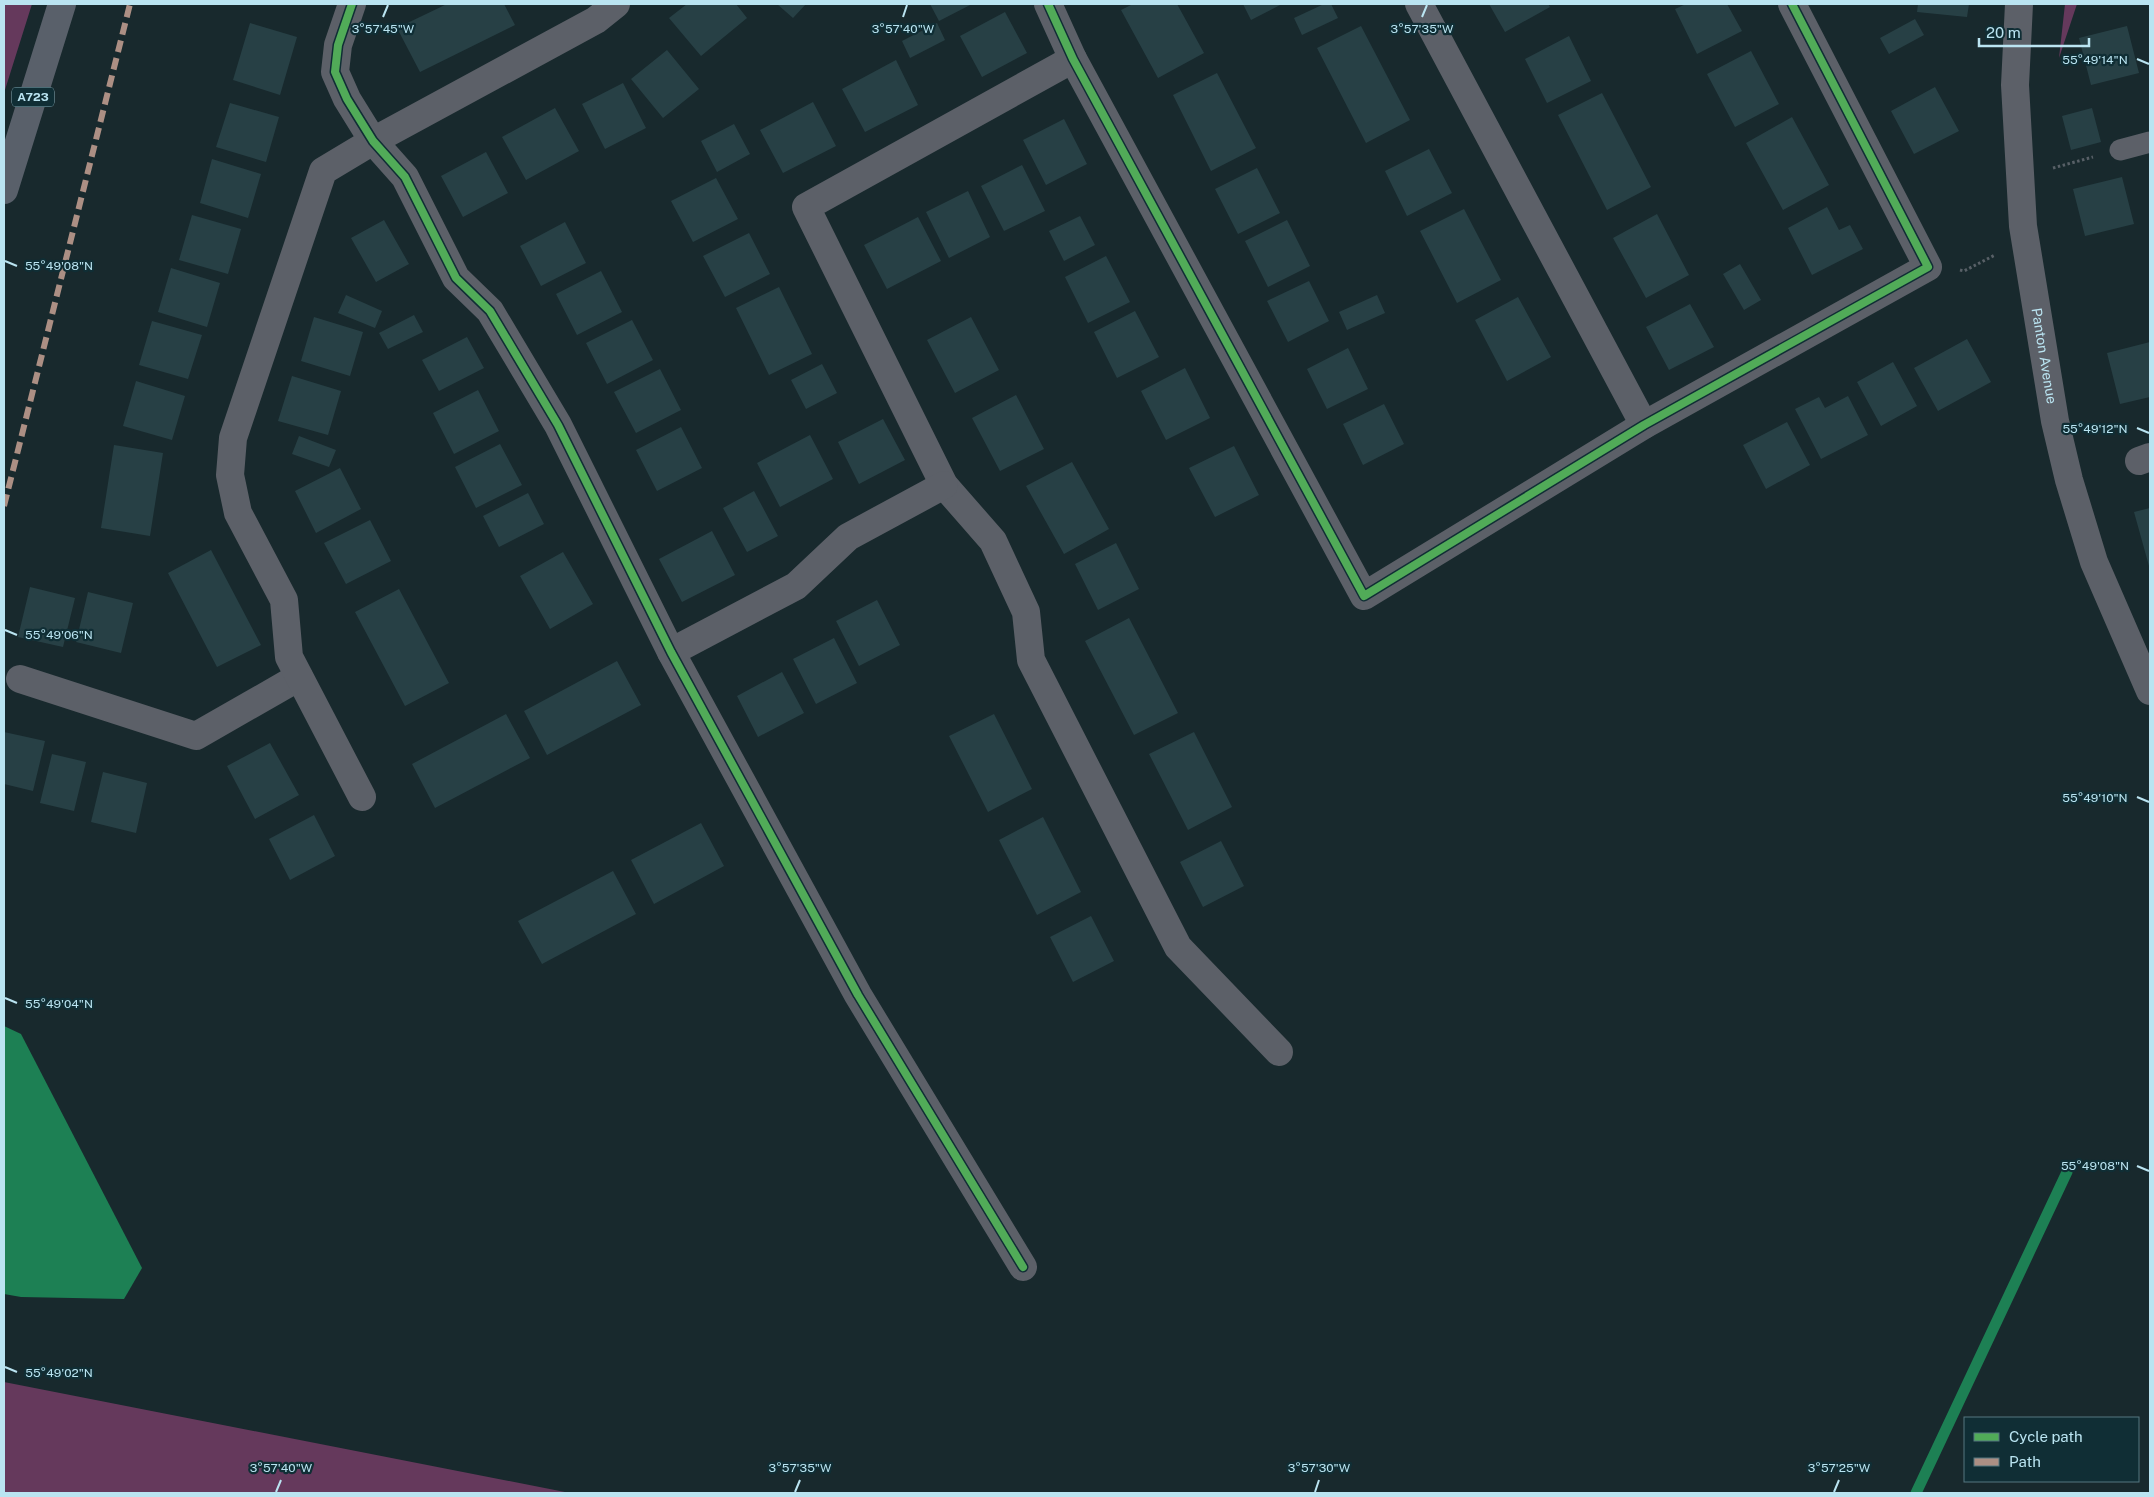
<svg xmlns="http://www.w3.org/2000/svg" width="2154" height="1497" font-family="'Public Sans',sans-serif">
<rect width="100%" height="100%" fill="#18292d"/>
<path fill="#65395c" d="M4 4H32L4 93Z
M2065 4H2077L2059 58Z
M4 1382 570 1493H4Z"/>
<path fill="#1d8054" d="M4 1026 21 1034 142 1268 124 1299 21 1297 4 1294Z"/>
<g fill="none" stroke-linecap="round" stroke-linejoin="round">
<path stroke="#1d8054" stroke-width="11" d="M1916 1493 2067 1172"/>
</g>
<path fill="#274045" d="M447 4H504L515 25 420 72 397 28Z
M687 4H736L747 18 701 56 669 18Z
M777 4H806L793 18Z
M930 4H972L939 21Z
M1133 4H1177L1204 53 1158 78 1121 10Z
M1243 4H1282L1251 20Z
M1324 4H1331L1338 18 1302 35 1294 18Z
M1489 4H1548L1550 7 1505 32Z
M1686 4H1727L1742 31 1697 54 1675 9Z
M1918 4H1969L1967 17 1917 12Z
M1005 12 1027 53 982 77 960 36Z
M1915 19 1924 35 1889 54 1880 38Z
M250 23 297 37 280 95 233 80Z
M937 23 945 40 910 58 902 41Z
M1361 26 1410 120 1366 143 1317 48Z
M2127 26 2139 73 2091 85 2079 38Z
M1569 36 1591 81 1547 103 1525 59Z
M667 50 699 89 663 118 631 79Z
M1751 51 1779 104 1735 127 1707 74Z
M896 60 918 105 865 132 842 89Z
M1217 73 1256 148 1211 171 1173 95Z
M623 83 646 128 605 149 582 104Z
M1935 87 1959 131 1914 154 1891 111Z
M1602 93 1651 187 1607 210 1558 115Z
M813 102 836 146 783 173 760 130Z
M230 103 279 117 266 162 216 147Z
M555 108 579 151 526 180 502 137Z
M2092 108 2101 142 2071 150 2062 116Z
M1792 117 1829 185 1783 210 1746 143Z
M1064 119 1087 164 1046 185 1023 140Z
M734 124 750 154 717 172 701 141Z
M1429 149 1452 193 1407 216 1385 171Z
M486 152 508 193 463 217 441 176Z
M212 159 261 174 248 218 200 203Z
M1022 165 1045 211 1004 231 981 186Z
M1257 168 1280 213 1238 234 1215 189Z
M2122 177 2134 224 2085 236 2073 189Z
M716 178 738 219 693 242 671 201Z
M968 191 990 237 949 258 926 212Z
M1827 207 1839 230 1850 225 1863 249 1812 275 1788 228Z
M1464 209 1501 280 1457 303 1420 231Z
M1657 214 1689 275 1646 298 1613 238Z
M192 215 241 229 228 274 179 260Z
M1080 216 1095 245 1064 261 1049 231Z
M918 217 941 261 887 289 864 245Z
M384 220 409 264 376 282 351 238Z
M1287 220 1310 266 1268 287 1245 241Z
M565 222 586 263 541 286 520 246Z
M749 233 770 274 725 297 703 256Z
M1106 256 1130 302 1088 323 1065 277Z
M1740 264 1761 300 1744 310 1723 274Z
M171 268 220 283 207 327 158 312Z
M601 271 622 312 577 335 556 294Z
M1309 281 1329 321 1288 342 1267 301Z
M779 287 812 354 769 375 736 308Z
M346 295 382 311 375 328 338 313Z
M1377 295 1385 313 1347 330 1339 312Z
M1518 297 1551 357 1507 381 1475 320Z
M1690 304 1714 347 1669 370 1646 327Z
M1135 311 1159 357 1117 378 1094 332Z
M414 315 423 332 388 349 379 333Z
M314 317 363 332 350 376 301 361Z
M971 317 999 370 955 393 927 340Z
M632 320 653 360 607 384 586 343Z
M152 321 202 335 188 379 139 365Z
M467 337 484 368 439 391 422 360Z
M1967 339 1991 382 1938 411 1914 368Z
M2150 342V397L2120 404 2107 353Z
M1348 348 1368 389 1327 409 1307 369Z
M1893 362 1917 406 1881 426 1857 382Z
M822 364 837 393 806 409 791 380Z
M1185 368 1210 418 1166 440 1141 391Z
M660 369 681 410 636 433 614 392Z
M292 376 341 391 328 435 278 421Z
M136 381 185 396 172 440 123 426Z
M478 390 499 431 454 454 433 413Z
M1016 395 1044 449 1000 471 972 418Z
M1848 396 1868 435 1821 459 1795 409 1819 397 1825 408Z
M1384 404 1404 444 1363 465 1343 424Z
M883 419 905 460 859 484 838 442Z
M1787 422 1810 465 1766 489 1743 445Z
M681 427 702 468 657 491 636 450Z
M810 435 833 479 780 507 757 463Z
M299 436 336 450 329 467 292 454Z
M500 444 522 485 476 508 455 467Z
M114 445 163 453 150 536 101 528Z
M1234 446 1259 495 1215 517 1189 468Z
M1072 462 1109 529 1064 554 1026 486Z
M340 468 361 509 316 533 295 491Z
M754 491 778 536 747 552 723 508Z
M528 493 544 524 499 547 483 516Z
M2150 508V565L2149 566 2134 512Z
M370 520 391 561 346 584 324 543Z
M712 531 735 575 682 602 659 559Z
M1116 543 1139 589 1098 610 1075 564Z
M211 550 261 645 217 667 168 573Z
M563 552 593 604 550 629 520 576Z
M30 587 75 598 63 647 18 637Z
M399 589 449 683 405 706 355 612Z
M88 592 133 603 121 653 76 642Z
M877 600 900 645 859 666 836 621Z
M1129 618 1178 713 1134 735 1085 641Z
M834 638 857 683 816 704 793 659Z
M617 661 641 705 547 755 524 711Z
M782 672 804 713 758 737 737 696Z
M506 714 530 758 435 808 412 764Z
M994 714 1032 789 988 812 949 736Z
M4 732 45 741 33 791 4 784Z
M1194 732 1232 807 1188 830 1149 754Z
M270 743 299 795 255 819 227 766Z
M52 754 86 762 74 811 40 803Z
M103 772 147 783 136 833 91 822Z
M314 815 335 856 290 880 269 839Z
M1043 817 1081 892 1037 915 999 840Z
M701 823 724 866 654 904 631 860Z
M1221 841 1244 886 1203 907 1180 862Z
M613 871 636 914 542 964 518 921Z
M1091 916 1114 961 1073 982 1050 937Z"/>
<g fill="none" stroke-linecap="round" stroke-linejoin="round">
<path stroke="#586067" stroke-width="3" stroke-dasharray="2.5 2.5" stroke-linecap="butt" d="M2053 168 2093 157
M1960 270 1964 271 1995 255"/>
<path stroke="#5c6068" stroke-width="21" d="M2120 150 2150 142"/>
<g stroke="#5c6068" stroke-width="28">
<path d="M352 4 338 45 335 72 347 99 373 141 405 177 456 278 490 311 558 425 671 652 858 995 1023 1267"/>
<path d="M1048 4 1073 59 1364 596 1644 425 1928 267 1792 4"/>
<path d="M1419 4 1644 425"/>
<path id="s1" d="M2019 4 2015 85 2023 226 2055 421 2069 480 2094 562 2150 691"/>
<path d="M1073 59 806 207 944 485 993 541 1026 612 1031 660 1178 947 1279 1052"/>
<path d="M2139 461 2150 457"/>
<path d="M671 652 796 586 848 537 944 485"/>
<path d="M20 679 196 736 299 677"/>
<path d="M362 797 289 657 284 600 238 513 230 475 233 438 323 171 373 141 596 20 616 4"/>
</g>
<path stroke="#59606a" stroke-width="28" d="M4 190 62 4"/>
<path stroke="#ac8f84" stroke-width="6" stroke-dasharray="12 6" stroke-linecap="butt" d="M4 506 130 4"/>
<g stroke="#102e35" stroke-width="11">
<path id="cycleway" d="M352 4 338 45 335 72 347 99 373 141 405 177 456 278 490 311 558 425 671 652 858 995 1023 1267
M1048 4 1073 59 1364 596 1644 425 1928 267 1792 4"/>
</g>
<use href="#cycleway" stroke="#51ab58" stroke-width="8"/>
</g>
<path fill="none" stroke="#bae4f1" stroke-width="2" d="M383 17 388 5M903 17 907 5M1422 17 1427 5M2137 59 2149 64M5 261 17 266M2137 428 2149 433M5 630 17 635M2137 797 2149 802M5 998 17 1003M2137 1166 2149 1171M5 1367 17 1372M276 1492 281 1480M795 1492 800 1480M1315 1492 1319 1480M1834 1492 1839 1480"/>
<g text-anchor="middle" stroke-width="4.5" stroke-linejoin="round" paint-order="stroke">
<rect fill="#102e35" stroke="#87adb9" stroke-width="1" x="12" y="87.5" width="42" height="19" rx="4"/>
<g font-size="12" font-weight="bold" fill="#bae4f1">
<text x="33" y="101">A723</text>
</g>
<g font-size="14" fill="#bae4f1" stroke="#102e35">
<text dy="5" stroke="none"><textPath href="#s1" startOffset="354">Panton Avenue</textPath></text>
</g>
</g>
<g font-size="12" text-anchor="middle" fill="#bae4f1" stroke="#102e35" stroke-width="4.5" stroke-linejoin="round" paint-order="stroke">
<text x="383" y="33">3°57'45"W</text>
<text x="903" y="33">3°57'40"W</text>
<text x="1422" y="33">3°57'35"W</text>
<text x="2095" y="64">55°49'14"N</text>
<text x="59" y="270">55°49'08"N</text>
<text x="2095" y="433">55°49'12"N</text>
<text x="59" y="639">55°49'06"N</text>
<text x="2095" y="802">55°49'10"N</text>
<text x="59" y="1008">55°49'04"N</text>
<text x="2095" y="1170">55°49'08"N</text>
<text x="59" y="1377">55°49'02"N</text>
<text x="281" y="1472">3°57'40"W</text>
<text x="800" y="1472">3°57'35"W</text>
<text x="1319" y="1472">3°57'30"W</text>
<text x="1839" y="1472">3°57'25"W</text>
</g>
<rect width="2154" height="1497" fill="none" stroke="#bae4f1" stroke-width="10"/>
<rect x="1964" y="1417" width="175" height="65" fill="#102e35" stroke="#547780"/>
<rect x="1974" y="1433" width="25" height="8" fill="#51ab58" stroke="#547780"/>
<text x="2009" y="1442" font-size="15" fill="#bae4f1">Cycle path</text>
<rect x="1974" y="1458" width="25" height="8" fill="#ac8f84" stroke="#547780"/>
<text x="2009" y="1467" font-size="15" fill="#bae4f1">Path</text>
<path d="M1979 38v8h110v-8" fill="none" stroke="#bae4f1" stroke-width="2.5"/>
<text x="1986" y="38" font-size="15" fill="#bae4f1" stroke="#102e35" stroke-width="4" paint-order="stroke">20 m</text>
</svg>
